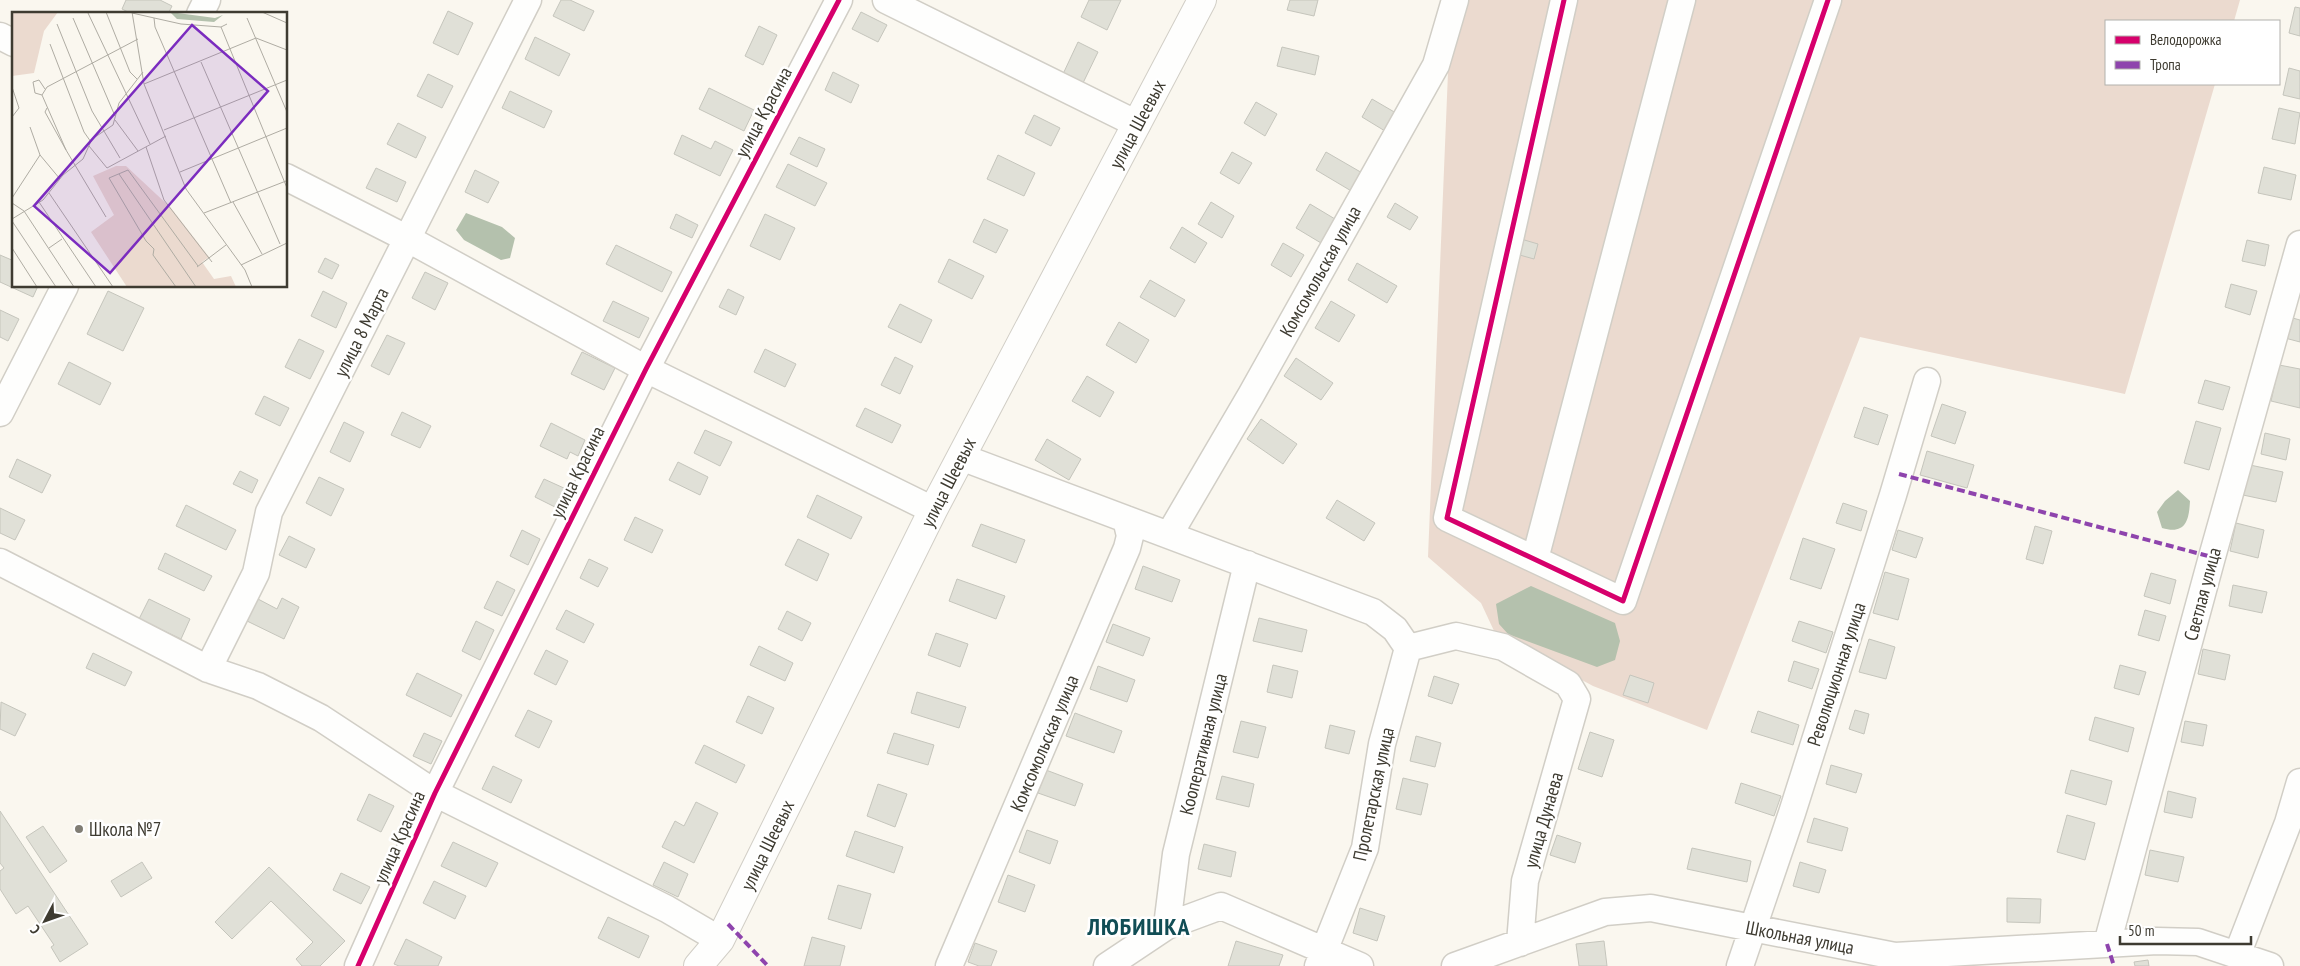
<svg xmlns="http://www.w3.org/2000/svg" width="2300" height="966" font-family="'PT Sans Narrow',sans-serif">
<rect width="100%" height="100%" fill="#faf7ef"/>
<path fill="#ebdacf" d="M1451 0H2240L2234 21H2106V84H2215L2125 394 1860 337 1707 730 1593 686 1495 633 1481 603 1428 557Z"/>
<path fill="#b4c1ad" d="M466 213 502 227 515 238 510 258 501 260 464 240 456 230Z
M2178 490 2190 501C2189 520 2186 535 2162 528L2157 512 2165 501Z
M1531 586 1615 623 1620 641 1615 660 1597 667 1508 634 1499 624 1496 604Z"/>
<path fill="#e0e0d7" stroke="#c5c5bc" d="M126 0H160L172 6 168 14H132L122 9Z
M561 0H570L594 11 584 31 553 16Z
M1089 0H1121L1107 30 1081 17Z
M1290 0H1318L1314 16 1287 10Z
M2295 7 2300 8V36L2289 33Z
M448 11 473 23 458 55 433 43Z
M861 12 887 25 878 42 852 29Z
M759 26 777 35 763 65 745 56Z
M535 37 570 54 559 76 525 59Z
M1078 42 1098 52 1083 83 1063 74Z
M1282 47 1319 56 1315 75 1277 66Z
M2289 68 2300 71V99L2283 95Z
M833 72 859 85 851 103 825 90Z
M428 74 453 86 442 108 417 96Z
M709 88 754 110 744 131 699 109Z
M510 91 552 111 544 128 502 108Z
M1372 99 1396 113 1385 131 1362 117Z
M1256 102 1277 114 1265 136 1244 123Z
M2279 108 2300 113 2295 144 2272 139Z
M1034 115 1060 128 1051 146 1025 133Z
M398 123 426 137 416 158 387 144Z
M682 135 711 149 715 141 733 150 720 176 674 154Z
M799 137 825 149 817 167 790 154Z
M1232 152 1252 163 1239 184 1220 173Z
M1326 152 1364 174 1353 192 1316 170Z
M998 155 1035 173 1024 196 987 179Z
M788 164 827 183 815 206 776 187Z
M2264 167 2296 175 2291 200 2258 193Z
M376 168 406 182 397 202 366 188Z
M475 170 499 182 488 203 465 192Z
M1211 202 1234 216 1222 238 1198 224Z
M1395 203 1418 217 1410 230 1387 217Z
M1310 204 1335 219 1321 243 1296 228Z
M676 214 698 225 692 238 670 228Z
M765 214 795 228 780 260 750 246Z
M984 219 1008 230 996 253 973 242Z
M1182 227 1207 243 1195 263 1170 248Z
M1521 239 1538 244 1534 259 1516 254Z
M2247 240 2269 245 2265 266 2242 261Z
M1283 243 1304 255 1291 277 1271 265Z
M616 245 672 272 662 292 606 264Z
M0 255 14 261V286H38L33 297 0 282Z
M325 258 339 265 332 279 318 272Z
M949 259 984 276 972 299 938 282Z
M1357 263 1397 286 1387 303 1348 280Z
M425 272 448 283 435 310 412 298Z
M1150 280 1185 300 1175 317 1140 297Z
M2231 284 2257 291 2250 315 2225 307Z
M728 289 744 297 736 315 719 307Z
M108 291 144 308 123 351 87 334Z
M323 291 347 303 336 328 311 316Z
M613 301 649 318 639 338 603 321Z
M1331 301 1355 315 1339 342 1315 328Z
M900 304 932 320 921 343 888 327Z
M0 310 19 319 8 341 0 337Z
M2289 317 2300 320V342L2285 338Z
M1119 322 1149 340 1136 363 1106 345Z
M387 335 405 343 389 375 371 366Z
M299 339 324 351 310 379 285 367Z
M765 349 796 364 785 387 754 372Z
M582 352 615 368 604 390 571 374Z
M895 357 913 366 900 394 881 385Z
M1296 358 1333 383 1321 400 1284 376Z
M69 362 111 383 100 405 58 384Z
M2279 365 2300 369V408L2271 401Z
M1087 376 1114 392 1100 417 1072 401Z
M2205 380 2230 387 2223 410 2198 403Z
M264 396 289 408 280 426 255 414Z
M1942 404 1966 412 1955 444 1931 436Z
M1864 407 1888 415 1878 445 1854 437Z
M865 408 901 425 892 443 856 426Z
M402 412 431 426 420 448 391 435Z
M1261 419 1297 444 1283 464 1247 439Z
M2196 421 2221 428 2209 470 2184 463Z
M344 422 364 432 350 462 330 452Z
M551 423 585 440 578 456 570 452 567 459 540 446Z
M705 430 732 442 720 466 694 453Z
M2265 433 2290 439 2286 460 2261 454Z
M1047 439 1081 459 1069 480 1035 460Z
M1927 451 1974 465 1967 488 1920 475Z
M17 459 51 475 42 493 9 477Z
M678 462 708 477 700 495 669 480Z
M2250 465 2283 472 2276 502 2243 495Z
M240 471 258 480 252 493 233 484Z
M319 477 344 489 331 516 306 503Z
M544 479 566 489 557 508 535 497Z
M817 495 862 517 851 539 807 517Z
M1337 500 1375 523 1364 541 1326 518Z
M1843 503 1867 511 1861 531 1836 523Z
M186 505 236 530 226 550 176 526Z
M0 508 25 520 15 540 0 533Z
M635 517 663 530 652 553 624 540Z
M2236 523 2264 530 2258 558 2230 551Z
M981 524 1025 540 1016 563 972 546Z
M2035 526 2052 531 2043 564 2026 559Z
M522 530 540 539 528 565 510 556Z
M1898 530 1923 538 1916 558 1892 550Z
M289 536 315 549 306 568 279 555Z
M1803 538 1835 549 1821 589 1790 579Z
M798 539 829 554 817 581 785 565Z
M165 553 212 576 204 591 158 569Z
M589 559 608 568 598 587 580 578Z
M1143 566 1180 580 1172 602 1135 589Z
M1885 572 1909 579 1898 620 1873 613Z
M2151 573 2176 580 2170 604 2144 596Z
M957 579 1005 596 996 619 949 601Z
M497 581 515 590 502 616 484 608Z
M2233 585 2267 592 2262 613 2229 606Z
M282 598 299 607 284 639 247 621 258 599 277 609Z
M149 599 190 619 181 639 139 619Z
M566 610 594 624 584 643 556 629Z
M2145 610 2166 616 2159 641 2138 635Z
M787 611 811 623 802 641 778 629Z
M1259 618 1307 630 1302 652 1253 641Z
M476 621 494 630 480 660 462 651Z
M1799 621 1833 632 1826 653 1792 641Z
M1113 624 1150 638 1143 656 1106 642Z
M936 633 968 644 960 667 928 655Z
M1869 639 1895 647 1886 679 1859 672Z
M759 646 793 663 785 681 750 665Z
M2203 649 2230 655 2225 680 2198 674Z
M546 650 568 661 556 685 534 674Z
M93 653 132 672 125 686 86 668Z
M1794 661 1819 669 1812 689 1788 681Z
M1273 665 1298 671 1292 698 1267 692Z
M2120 665 2146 672 2139 695 2114 688Z
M1098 666 1135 680 1127 702 1090 689Z
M417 673 462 695 451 717 406 695Z
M1630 675 1654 683 1648 703 1623 695Z
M1434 676 1459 684 1452 704 1428 696Z
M917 692 966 707 959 728 911 713Z
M748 696 774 708 762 734 736 722Z
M1 702 26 714 15 736 0 729Z
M528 710 552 721 539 748 515 736Z
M1855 710 1869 714 1864 734 1849 729Z
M1758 711 1799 725 1793 745 1751 732Z
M1075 713 1122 731 1114 753 1066 736Z
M2095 717 2134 728 2128 752 2089 740Z
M1241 721 1266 727 1258 758 1233 752Z
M2185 721 2207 725 2203 746 2181 742Z
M1330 725 1355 731 1349 754 1325 748Z
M1590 732 1614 740 1602 777 1578 769Z
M424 733 442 741 431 764 413 756Z
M894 733 934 745 928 765 887 753Z
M1416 736 1441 743 1435 767 1410 761Z
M704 745 745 765 736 783 695 763Z
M1831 765 1862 774 1856 793 1826 784Z
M493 766 522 780 511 803 482 789Z
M1046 770 1083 784 1075 806 1038 793Z
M2071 770 2112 781 2106 805 2065 793Z
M1222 776 1254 784 1249 807 1216 799Z
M1403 778 1428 784 1421 815 1396 809Z
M1741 783 1781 796 1774 816 1735 803Z
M878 784 907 794 895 827 867 816Z
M2168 791 2196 798 2192 818 2164 812Z
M369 794 394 806 381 832 357 820Z
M696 802 718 813 694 863 662 847 675 821 684 826Z
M0 811 88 944 60 962 51 947 54 945 28 906 16 914 0 889V871L4 868 0 863Z
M2067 815 2095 823 2085 860 2057 852Z
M1814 818 1848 828 1842 851 1807 842Z
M43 826 67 861 50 873 26 837Z
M1027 830 1058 841 1050 864 1019 852Z
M855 831 903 847 894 873 846 856Z
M1557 835 1581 843 1575 863 1550 855Z
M453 842 498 863 486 887 441 866Z
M1204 844 1236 852 1231 877 1198 869Z
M1692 848 1751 861 1747 882 1687 869Z
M2150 850 2184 857 2178 882 2145 875Z
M142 862 152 878 121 897 111 881Z
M664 862 688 874 678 897 653 885Z
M1800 862 1826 870 1819 893 1793 886Z
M269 867 345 941 320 966H302L296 959 313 942 271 901 232 939 215 922Z
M341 873 370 887 361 904 333 890Z
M1008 875 1035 885 1025 912 998 902Z
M434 881 466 896 455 919 423 903Z
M838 885 871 894 861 929 828 919Z
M2007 898 2041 899 2040 923 2007 922Z
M1360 908 1385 916 1377 941 1353 933Z
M608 917 649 936 639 958 598 938Z
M812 937 845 946 840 966H804Z
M406 939 442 957 438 966H399L394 964Z
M1236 941 1283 955 1279 966H1228Z
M1604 941 1607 966H1579L1576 944Z
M975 943 997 951 991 966H979L968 962Z
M2148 960 2149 966H2135L2134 962Z"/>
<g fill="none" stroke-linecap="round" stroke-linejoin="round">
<g stroke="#d1cec6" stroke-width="29">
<path id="minor" d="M886 0 1137 124
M1564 0 1447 518 1623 601 1828 0
M200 14 207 0
M0 36 14 43
M286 177 408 239 646 369 933 510
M0 413 65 286
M961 457 1373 612 1395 629 1408 648
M1169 535 1251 395 1436 65 1455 0
M1535 559 1682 0
M0 562 208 669 258 686 321 718 435 793 667 909 720 940
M1408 648 1456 636 1503 647 1568 684 1577 699 1525 881 1520 943
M208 669 256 573 269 512 528 0
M1167 926 1176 854 1247 564
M2107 944 2212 557 2300 244
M2237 955 2288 823 2300 782
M358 966 435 793 646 369 839 0
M949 966 1127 548 1130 536 1126 519
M1107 966 1167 926 1221 906 1360 966
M1318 966 1365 848 1382 744 1408 648
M1455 966 1605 912 1651 908 1895 956 2157 941 2198 942 2270 966
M1740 966 1792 813 1893 495 1927 381"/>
</g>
<g stroke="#d1cec6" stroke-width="30">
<path id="major" d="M698 966 720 940 933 510 1202 0"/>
</g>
<use href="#minor" stroke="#fefefd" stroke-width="26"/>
<use href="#major" stroke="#fefefd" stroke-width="28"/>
<path stroke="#8e44ad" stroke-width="4" stroke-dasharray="8 4" stroke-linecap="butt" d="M1899 474 2212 557
M728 924 768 966
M2107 944 2114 966"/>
<g stroke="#fff" stroke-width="8">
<path id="cycleway" d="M1564 0 1447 518 1623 601 1828 0
M358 966 435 793 646 369 839 0"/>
</g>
<use href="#cycleway" stroke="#d6006c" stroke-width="5"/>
</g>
<circle fill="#807d74" stroke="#fff" stroke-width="2" cx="79" cy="829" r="5"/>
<g text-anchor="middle" stroke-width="5" stroke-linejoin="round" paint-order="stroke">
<g font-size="19" fill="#3e3b31" stroke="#fff">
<text transform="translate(763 112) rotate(-62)" y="7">улица Красина</text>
<text transform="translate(1137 124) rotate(-62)" y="7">улица Шеевых</text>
<text transform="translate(1320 271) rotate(-61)" y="7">Комсомольская улица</text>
<text transform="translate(361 332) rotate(-63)" y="7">улица 8 Марта</text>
<text transform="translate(577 472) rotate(-64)" y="7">улица Красина</text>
<text transform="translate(948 482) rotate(-63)" y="7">улица Шеевых</text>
<text transform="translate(2202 594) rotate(-75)" y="7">Светлая улица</text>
<text transform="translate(1836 674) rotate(-72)" y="7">Революционная улица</text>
<text transform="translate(1044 743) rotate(-67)" y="7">Комсомольская улица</text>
<text transform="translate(1203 744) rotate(-76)" y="7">Кооперативная улица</text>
<text transform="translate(1373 794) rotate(-78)" y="7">Пролетарская улица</text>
<text transform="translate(1543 820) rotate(-74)" y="7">улица Дунаева</text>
<text transform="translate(399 837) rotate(-66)" y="7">улица Красина</text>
<text transform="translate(767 845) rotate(-64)" y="7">улица Шеевых</text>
<text transform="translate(1800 937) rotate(11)" y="7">Школьная улица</text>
</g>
<g font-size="19" fill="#3e3b31" stroke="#fff" text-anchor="start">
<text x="89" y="836">Школа №7</text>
</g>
<g font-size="24" font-weight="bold" letter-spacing="1" fill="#114d55" stroke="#fff">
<text x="1139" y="935">ЛЮБИШКА</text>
</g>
</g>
<g transform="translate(12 12)">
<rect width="275" height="275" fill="#faf7ef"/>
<path d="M0 0H46L32 19 22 61 0 64ZM104 154H114L159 196 197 245 190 250 202 267 219 264 224 275H115L79 220 102 203 81 164Z" fill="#ebdacf"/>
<path d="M158 0 203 6 211 3 202 10 165 7Z" fill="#b4c1ad"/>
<path fill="none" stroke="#afaca3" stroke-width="1" d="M94 0 118 60 125 67M120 0 132 72 174 177 233 258 240 275M250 0 275 11M76 1 138 132M120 1 169 12 209 15 215 12M61 6 103 104M142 6 143 15 219 191M235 6 275 100M45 12 80 99 108 146M209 15 275 176M38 32 72 120 79 130M189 50 268 232M132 72 244 26 275 38M0 75 7 96 0 105M30 83 54 138 94 205M30 83 35 75 126 27M30 83 23 81 21 70 27 68 33 77M35 96 33 100 54 138M103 108 126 139M18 115 28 143 48 167M152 118 275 68M77 134 95 156 154 124M134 135 152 188 200 250M168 160 275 116M107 162 184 275M37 181 101 275M0 186 28 143M27 190 84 275M221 190 250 242M0 191 12 199 62 275M192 201 274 169M0 207 31 188 51 163 71 147 80 127 101 113 107 91 131 60M0 209 44 275M0 236 25 275M37 236 50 227M229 253 275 231M185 255 214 233M164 275 141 243 142 237 134 229 97 166 116 158 186 254"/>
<path fill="#7b2cbf" fill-opacity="0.15" stroke="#7b2cbf" stroke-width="2.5" d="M180 13 256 79 98 261 22 194Z"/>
<rect width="275" height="275" fill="none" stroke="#3e3b31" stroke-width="2.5"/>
</g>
<rect x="2105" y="20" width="175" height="65" fill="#ffffff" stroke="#b2b1ad"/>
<rect x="2115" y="36" width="25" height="8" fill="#d6006c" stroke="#b2b1ad"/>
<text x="2150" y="45" font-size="15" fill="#3e3b31">Велодорожка</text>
<rect x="2115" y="61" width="25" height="8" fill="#8e44ad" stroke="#b2b1ad"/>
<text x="2150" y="70" font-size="15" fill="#3e3b31">Тропа</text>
<g transform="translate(45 921) rotate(229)" stroke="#ffffff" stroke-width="4" paint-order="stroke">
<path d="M0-4L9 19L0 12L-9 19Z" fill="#3e3b31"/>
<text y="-8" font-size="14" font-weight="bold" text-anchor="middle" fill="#3e3b31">С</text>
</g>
<path d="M2120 936v8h131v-8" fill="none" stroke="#3e3b31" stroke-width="2.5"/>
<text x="2128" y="936" font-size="15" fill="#3e3b31" stroke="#ffffff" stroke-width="4" paint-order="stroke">50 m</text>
</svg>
